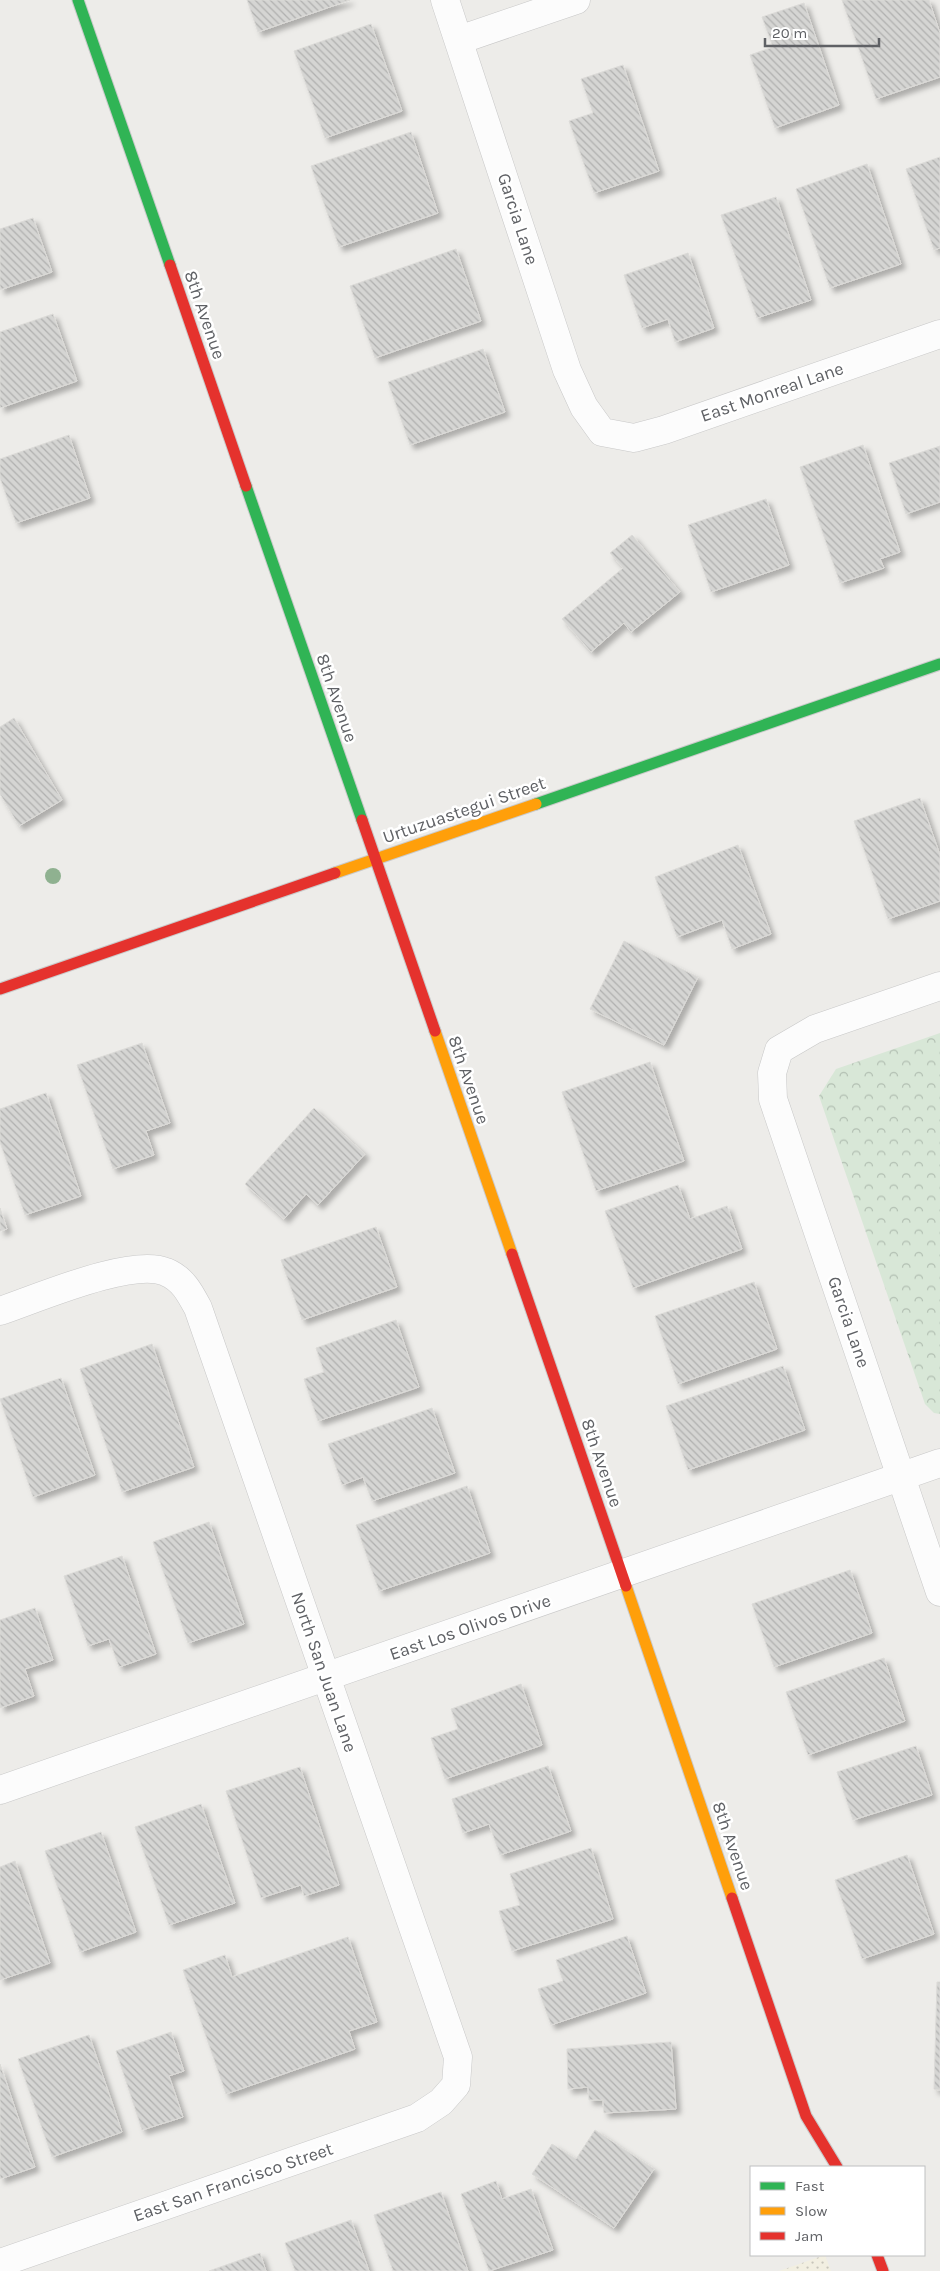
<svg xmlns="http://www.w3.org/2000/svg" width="940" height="2271" font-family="Karla,sans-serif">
<defs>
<pattern id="sand-dots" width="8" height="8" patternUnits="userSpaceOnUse" patternTransform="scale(1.25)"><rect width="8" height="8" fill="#f2efe1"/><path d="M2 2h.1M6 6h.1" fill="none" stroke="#c7c5ba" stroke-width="1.8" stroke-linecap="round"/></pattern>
<pattern id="park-crowns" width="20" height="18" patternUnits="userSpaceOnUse" patternTransform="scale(1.25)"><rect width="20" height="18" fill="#d8e7d7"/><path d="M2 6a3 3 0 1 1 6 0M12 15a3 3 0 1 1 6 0" fill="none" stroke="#b2bfb2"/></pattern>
<pattern id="building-back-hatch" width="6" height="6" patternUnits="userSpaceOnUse" patternTransform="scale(1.25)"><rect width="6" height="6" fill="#d5d5d3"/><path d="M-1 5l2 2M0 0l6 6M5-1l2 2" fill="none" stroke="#b0b0af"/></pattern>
<filter id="shadow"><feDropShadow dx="4.5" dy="4.5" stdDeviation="2.5" flood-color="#0004"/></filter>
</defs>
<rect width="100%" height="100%" fill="#edece9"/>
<path fill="url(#sand-dots)" d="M825 2255 831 2271H779Z"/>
<path fill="url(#park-crowns)" d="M940 1033V1414L934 1413 925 1404 819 1096 836 1069Z"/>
<path fill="url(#building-back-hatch)" stroke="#dcdbd8" filter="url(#shadow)" d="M247 0H350L258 32Z
M842 0H929L940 33V77L876 99Z
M804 3 839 105 775 128 750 55 773 47 762 17Z
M371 24 402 111 325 138 294 51Z
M623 65 659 171 594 193 569 121 593 113 581 79Z
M411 132 438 213 339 247 311 166Z
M940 157V248L934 250 906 169Z
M867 164 901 264 830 288 796 189Z
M776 197 811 300 757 318 721 215Z
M33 218 52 272 0 290V229Z
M456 249 481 321 375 358 350 286Z
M688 253 714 328 675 342 668 319 642 328 624 275Z
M53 314 77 381 0 408V332Z
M483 349 505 412 410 445 388 382Z
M69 435 90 498 16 523 0 478V459Z
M863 445 900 552 880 559 884 568 840 583 800 467Z
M940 446V502L906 514 889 463Z
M766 499 789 565 711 592 688 525Z
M632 535 680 592 631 632 624 623 591 652 562 619 623 568 610 553Z
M14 718 62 800 19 826 0 794V727Z
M920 798 940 855V901L888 919 854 821Z
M738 845 771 934 732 949 722 920 677 937 655 877Z
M624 941 698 977 664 1045 590 1009Z
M142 1043 170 1123 146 1131 154 1155 113 1169 77 1065Z
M650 1062 684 1161 596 1191 562 1092Z
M46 1093 81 1196 25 1215 0 1142V1109Z
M314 1108 365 1154 318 1205 306 1194 284 1219 245 1184Z
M678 1185 690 1219 727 1206 742 1249 633 1288 605 1211Z
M0 1208 7 1229 0 1231Z
M376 1227 397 1287 302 1320 281 1260Z
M754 1282 777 1349 678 1384 655 1316Z
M396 1320 419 1387 318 1421 304 1379 324 1372 316 1348Z
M152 1344 194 1467 122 1492 80 1369Z
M783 1366 805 1430 688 1470 666 1406Z
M61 1378 95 1475 33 1497 0 1399Z
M432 1408 455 1473 372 1501 363 1477 342 1485 328 1444Z
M467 1486 490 1553 379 1591 356 1525Z
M209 1522 244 1624 188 1643 153 1542Z
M122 1556 156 1654 119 1667 109 1639 88 1646 64 1576Z
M850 1570 872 1633 774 1667 752 1604Z
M35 1608 53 1660 25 1669 34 1696 0 1708V1620Z
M884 1658 905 1721 808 1755 786 1692Z
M521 1684 542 1745 445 1779 431 1738 458 1729 451 1709Z
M916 1746 932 1795 853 1820 837 1772Z
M548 1766 571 1831 500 1855 489 1824 463 1833 452 1799Z
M300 1767 339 1885 304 1896 301 1885 261 1898 226 1791Z
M201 1804 235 1903 169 1925 135 1827Z
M101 1832 136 1932 80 1952 45 1851Z
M591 1848 613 1919 512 1951 499 1911 520 1905 510 1874Z
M907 1855 934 1934 862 1959 835 1880Z
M15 1861 50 1963 0 1980V1867Z
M627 1936 646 1993 551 2025 538 1989 563 1981 556 1960Z
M348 1937 377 2022 349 2031 355 2049 226 2094 183 1970 225 1955 232 1977Z
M937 1982H940V2090L934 2089Z
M171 2032 184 2071 169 2076 183 2117 142 2130 116 2051Z
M89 2035 122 2132 52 2157 18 2059Z
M671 2042 676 2109 604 2113 603 2100H589L588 2087 568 2089 567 2049Z
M0 2064 35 2167 0 2179Z
M595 2130 654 2169 614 2228 532 2174 552 2144 576 2159Z
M496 2181 502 2199 531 2189 553 2250 489 2271 461 2194Z
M441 2192 468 2271H393L374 2215Z
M351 2220 369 2271H295L285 2243Z
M260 2253 266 2271H209Z"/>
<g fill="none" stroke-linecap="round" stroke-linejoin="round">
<g stroke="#c8c8c8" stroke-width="29">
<path id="street" d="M445 0 567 370 584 407 602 432 634 438 664 430 940 334
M459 40 576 0
M940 986 815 1029 779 1050 772 1073 773 1099 940 1592
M0 1311C36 1299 132 1257 166 1272 183 1279 190 1293 198 1308L458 2057 456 2085 441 2102 417 2118 0 2263
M0 1790 940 1463"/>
</g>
<g stroke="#cacaca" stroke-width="13">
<path id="fast" d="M78 0 170 265
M246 486 362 820
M536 804 940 664"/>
</g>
<g stroke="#cacaca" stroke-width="13">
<path id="slow" d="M335 873 536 804
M435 1031 512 1254
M626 1586 732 1898"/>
</g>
<g stroke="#cacaca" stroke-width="13">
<path id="jam" d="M170 265 246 486
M362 820 435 1031
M0 989 335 873
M512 1254 626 1586
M732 1898 806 2116 837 2167
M877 2255 883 2271"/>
</g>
<use href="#street" stroke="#fcfcfc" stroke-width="28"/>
<use href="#fast" stroke="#30b455" stroke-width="11"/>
<use href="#slow" stroke="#ff9f0a" stroke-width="11"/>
<use href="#jam" stroke="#e5322d" stroke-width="11"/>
</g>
<circle fill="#8fb190" cx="53" cy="876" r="8"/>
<g text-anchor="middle" stroke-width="5" stroke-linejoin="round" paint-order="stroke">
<g font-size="18" fill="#5f6165" stroke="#fff">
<text transform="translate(518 219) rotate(72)" y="6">Garcia Lane</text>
<text transform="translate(205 315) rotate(71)" y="6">8th Avenue</text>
<text transform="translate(772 392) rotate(-19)" y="6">East Monreal Lane</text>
<text transform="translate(337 698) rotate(71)" y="6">8th Avenue</text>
<text transform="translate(464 810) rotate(-19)" y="6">Urtuzuastegui Street</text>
<text transform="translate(469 1080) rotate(71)" y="6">8th Avenue</text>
<text transform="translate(849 1322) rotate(71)" y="6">Garcia Lane</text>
<text transform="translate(602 1463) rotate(71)" y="6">8th Avenue</text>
<text transform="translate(470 1627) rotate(-19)" y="6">East Los Olivos Drive</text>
<text transform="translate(324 1672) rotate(71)" y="6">North San Juan Lane</text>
<text transform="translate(733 1846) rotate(71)" y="6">8th Avenue</text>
<text transform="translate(233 2182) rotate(-19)" y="6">East San Francisco Street</text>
</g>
</g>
<rect x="750" y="2166" width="175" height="90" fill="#ffffff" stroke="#bfc0c1"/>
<rect x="760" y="2182" width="25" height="8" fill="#30b455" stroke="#bfc0c1"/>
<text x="795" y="2191" font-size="15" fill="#5f6165">Fast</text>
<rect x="760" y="2207" width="25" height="8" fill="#ff9f0a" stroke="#bfc0c1"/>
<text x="795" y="2216" font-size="15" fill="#5f6165">Slow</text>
<rect x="760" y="2232" width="25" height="8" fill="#e5322d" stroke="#bfc0c1"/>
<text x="795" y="2241" font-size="15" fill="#5f6165">Jam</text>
<path d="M765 38v8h114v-8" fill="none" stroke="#5f6165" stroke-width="2.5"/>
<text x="772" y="38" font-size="15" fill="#5f6165" stroke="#ffffff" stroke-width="4" paint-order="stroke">20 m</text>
</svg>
